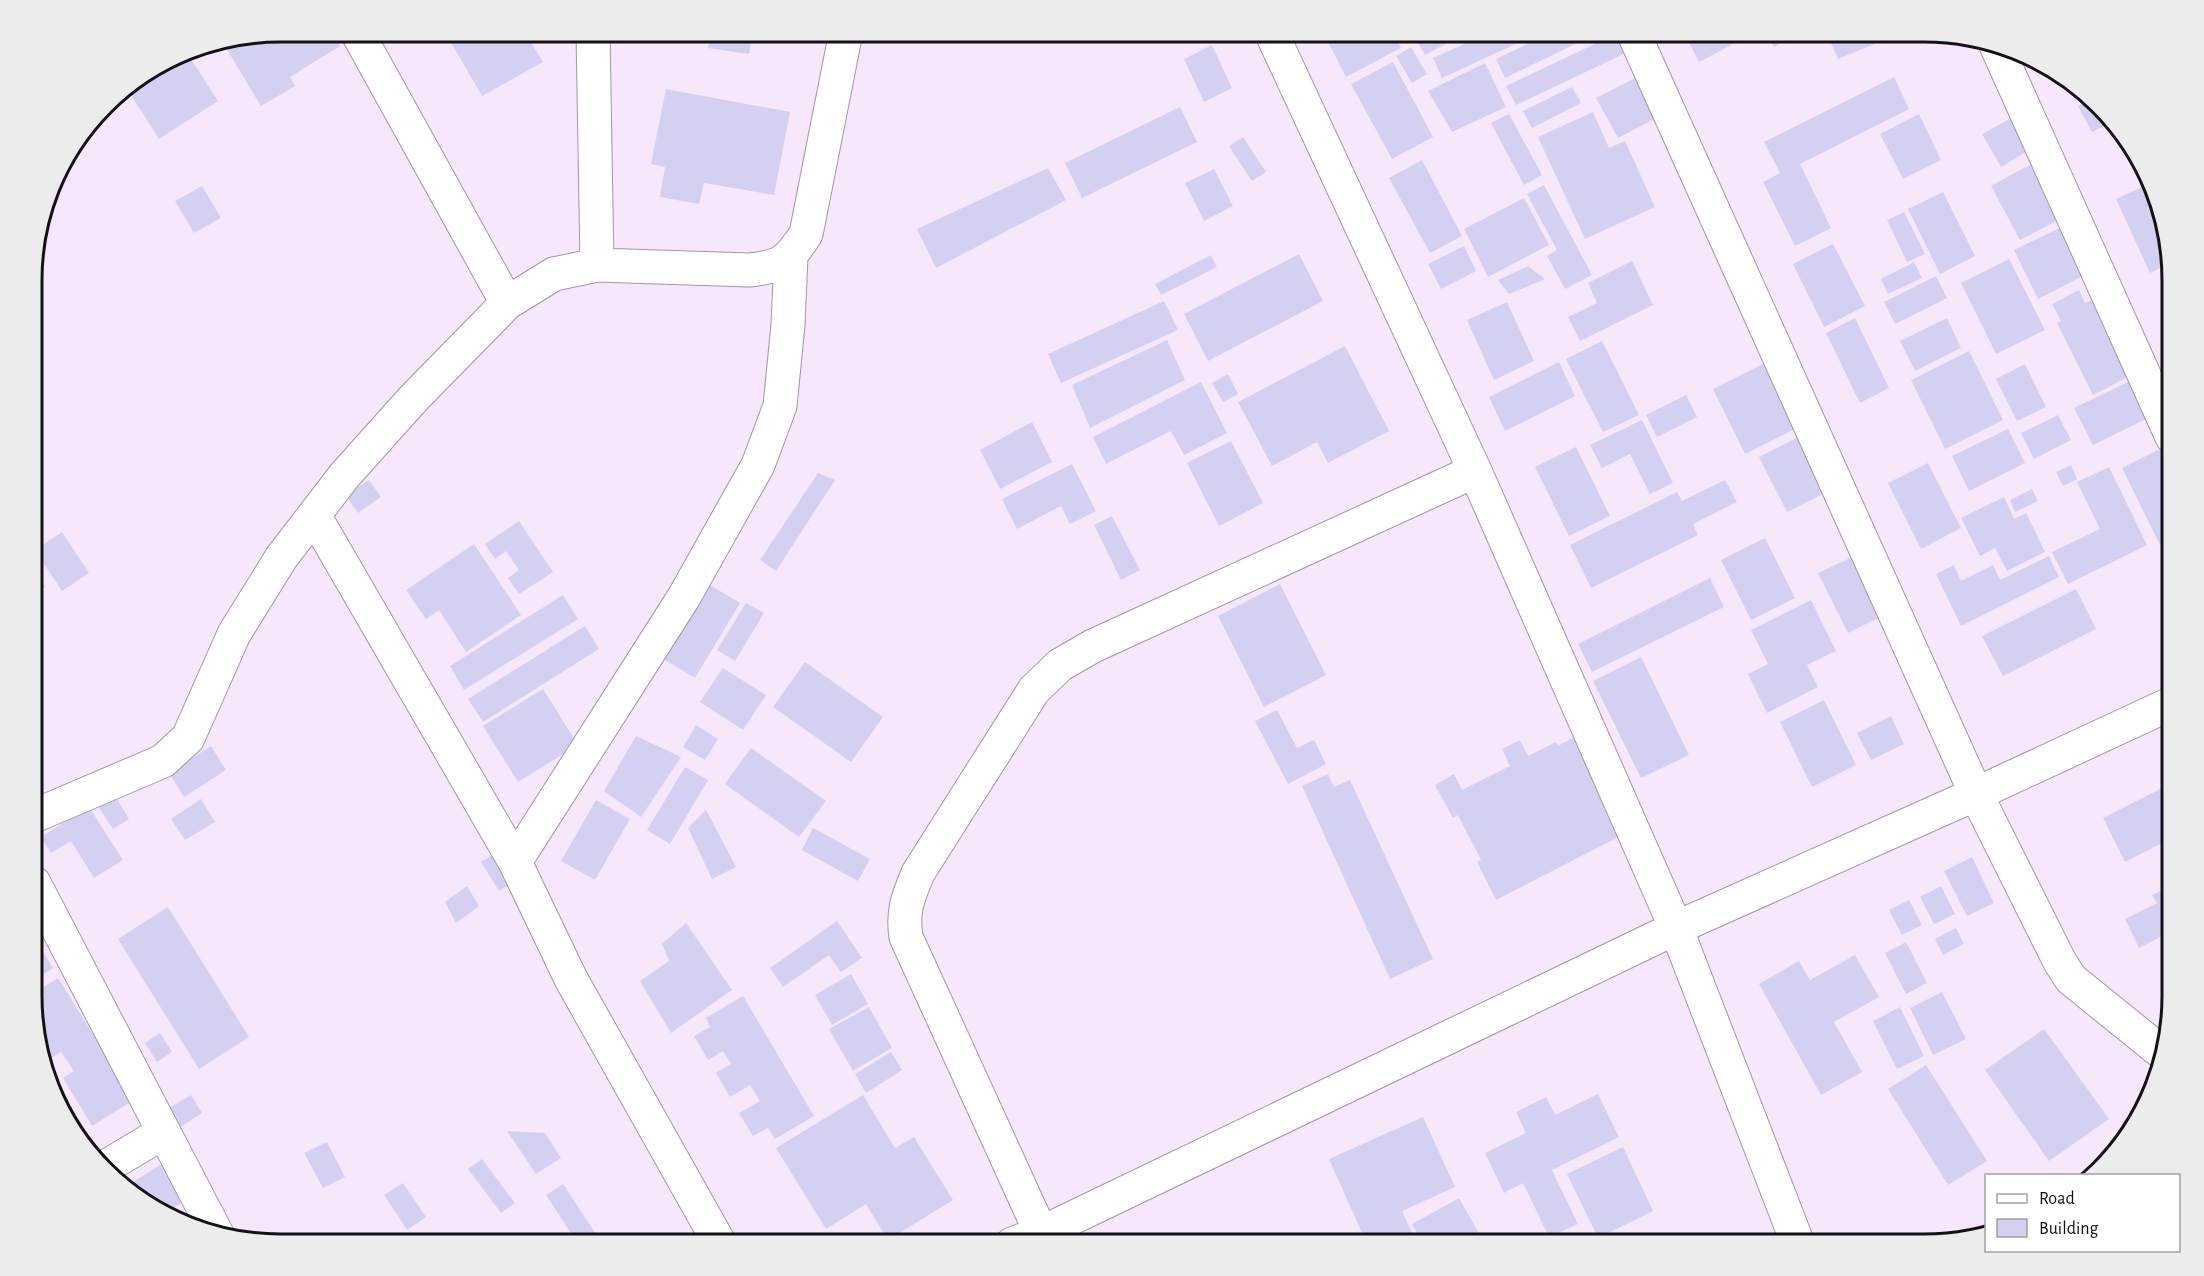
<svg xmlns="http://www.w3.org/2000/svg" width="2204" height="1276" font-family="'Alegreya Sans',sans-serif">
<rect width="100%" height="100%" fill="#f7e7fb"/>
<path fill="#d4d0f2" d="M280 32H332L340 46 290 77 295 86 261 106 223 43Z
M445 32H525L543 62 482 96Z
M711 32H753L749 54 708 48Z
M1344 32H1392L1401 48 1346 77 1327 40Z
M1412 32H1468L1425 55Z
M1491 32H1542L1442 78 1433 58Z
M1553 32H1593L1594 35 1505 78 1496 59Z
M1620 32 1630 51 1516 105 1506 86Z
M1697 32H1756L1699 62 1686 37Z
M1766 32H1783L1787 40 1774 47Z
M1826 32H1904L1838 59Z
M1212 45 1232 88 1204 102 1184 59Z
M1411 47 1427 74 1412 83 1396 56Z
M185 50 218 101 159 139 126 87Z
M1393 62 1433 137 1392 159 1351 84Z
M1485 63 1506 107 1452 132 1428 91Z
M1639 76 1660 116 1618 138 1596 98Z
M1894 77 1909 109 1800 164 1831 228 1795 246 1763 182 1780 173 1764 142Z
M1572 87 1581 103 1532 128 1523 111Z
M666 89 790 112 774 195 704 183 699 204 660 197 665 167 651 164Z
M2087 101 2110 123 2092 132 2078 106Z
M1180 107 1197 142 1082 198 1065 163Z
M1593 112 1609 148 1625 141 1655 207 1585 239 1538 137Z
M1509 114 1542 175 1524 185 1491 123Z
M1919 114 1941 160 1903 179 1880 134Z
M2013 117 2031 149 2001 167 1982 134Z
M1243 137 1266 172 1252 181 1229 146Z
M1422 160 1462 236 1430 253 1389 178Z
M2035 162 2064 217 2020 240 1991 186Z
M1048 168 1066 200 936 268 917 229Z
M1214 169 1233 206 1204 221 1185 183Z
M2151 183 2159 201 2172 262 2150 273 2116 199Z
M1544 185 1592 275 1565 289 1547 256 1557 250 1527 194Z
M202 186 221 218 194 233 175 201Z
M1943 192 1975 256 1940 274 1908 209Z
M1524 198 1549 245 1488 277 1464 229Z
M1904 212 1925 254 1907 262 1887 220Z
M2068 224 2091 272 2038 299 2014 250Z
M1833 244 1865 306 1824 327 1793 264Z
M1464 246 1476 271 1441 289 1428 264Z
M1299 254 1323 301 1208 361 1184 314Z
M1211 255 1217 267 1161 295 1155 284Z
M2009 259 2045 330 1996 354 1961 283Z
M1632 261 1653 305 1580 341 1568 317 1597 303 1588 283Z
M1914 262 1922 278 1888 294 1881 279Z
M1528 266 1545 279 1509 294 1498 280Z
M1936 276 1947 298 1895 324 1884 302Z
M2079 290 2085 303 2101 295 2130 376 2093 395 2057 323 2061 321 2052 304Z
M1164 301 1178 330 1061 383 1048 354Z
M1507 302 1534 361 1494 380 1467 320Z
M2172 310V329L2164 315Z
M1855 318 1889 388 1860 403 1826 333Z
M1947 318 1961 348 1915 371 1900 341Z
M1167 340 1185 380 1090 428 1072 385Z
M1602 341 1639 415 1603 432 1566 359Z
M1345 346 1389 431 1328 463 1317 442 1272 466 1238 402Z
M1969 351 2003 420 1945 449 1911 380Z
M1771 360 1803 425 1745 454 1713 389Z
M1559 362 1575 396 1505 431 1489 397Z
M2025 364 2046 407 2017 421 1996 379Z
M1228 374 1238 394 1223 402 1212 383Z
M2134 379 2152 416 2093 445 2074 408Z
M1201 382 1227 433 1184 455 1171 431 1106 464 1093 437Z
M1686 395 1697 417 1657 437 1646 415Z
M2058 415 2071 440 2034 459 2021 433Z
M1642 420 1673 483 1650 494 1630 454 1602 468 1590 445Z
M1032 422 1052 462 1000 489 980 450Z
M2008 429 2025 463 1969 491 1952 456Z
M1801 436 1829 491 1787 512 1759 457Z
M1231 441 1263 503 1219 526 1187 463Z
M1576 447 1610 516 1569 536 1535 467Z
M2162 448 2172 467V539L2160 545 2122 468Z
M1928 463 1961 528 1921 549 1888 483Z
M1072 464 1096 511 1070 524 1061 506 1017 529 1002 499Z
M2071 465 2077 479 2063 486 2056 472Z
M2109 467 2147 545 2068 584 2052 552 2100 529 2077 482Z
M818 473 835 480 776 571 760 560Z
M369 480 381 497 358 513 346 496Z
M1725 480 1737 502 1693 524 1698 535 1591 588 1570 545 1677 492 1682 501Z
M2032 489 2038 501 2015 512 2010 500Z
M2004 497 2014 519 2026 513 2045 552 2007 571 1995 548 1980 556 1961 518Z
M1112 516 1140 570 1121 580 1094 525Z
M519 521 553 572 519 594 508 578 519 570 506 551 495 559 485 544Z
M62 532 89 573 62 591 35 550Z
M1765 538 1795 598 1751 620 1721 560Z
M474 544 521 615 466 652 439 610 426 619 406 590Z
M1861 553 1890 612 1848 633 1818 573Z
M2049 556 2059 577 1961 626 1936 574 1954 565 1961 581 1993 565 2000 580Z
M34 568 45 587 34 593Z
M1710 578 1724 607 1592 672 1578 644Z
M1280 584 1326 675 1264 707 1218 616Z
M710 585 740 603 695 678 665 660Z
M2076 589 2096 629 2003 676 1982 636Z
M563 595 578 619 464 690 450 666Z
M1811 600 1836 651 1807 665 1818 687 1767 713 1748 674 1768 664 1751 630Z
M746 603 764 613 735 661 717 650Z
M585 626 599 649 483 722 468 699Z
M1641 657 1689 755 1641 778 1593 681Z
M805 662 883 717 851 762 773 707Z
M723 668 766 695 743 730 700 702Z
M543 689 578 745 518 782 483 726Z
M1824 700 1856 765 1812 787 1780 722Z
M1277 710 1297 748 1314 740 1326 764 1288 784 1255 721Z
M1891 716 1904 744 1871 760 1857 733Z
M696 725 718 739 705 760 683 747Z
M1582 733 1632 830 1496 900 1477 862 1481 860 1458 815 1453 818 1435 785 1454 774 1462 790 1510 766 1502 749 1520 740 1528 756 1556 742 1558 746Z
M636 736 681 757 641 817 604 791Z
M211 746 226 770 184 797 169 773Z
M751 748 826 801 799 837 725 784Z
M685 767 708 780 670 844 647 830Z
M1328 774 1334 787 1350 780 1433 959 1390 979 1302 786Z
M2172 783V838L2125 862 2103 818Z
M114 794 129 819 113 829 97 805Z
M201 799 215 822 185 840 171 819Z
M596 800 630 819 595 880 561 861Z
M89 807 123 860 94 878 71 841 51 853 41 837Z
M706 810 736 867 712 879 688 828Z
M813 828 870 859 858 881 802 850Z
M503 849 520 878 499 891 481 862Z
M1972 857 1994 903 1967 916 1944 871Z
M467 886 479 906 456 923 445 902Z
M1941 886 1955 914 1934 924 1920 897Z
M2168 887 2172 894V931L2139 948 2125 919 2157 903 2152 895Z
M1909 900 1922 925 1902 935 1889 910Z
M168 907 249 1037 199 1069 118 939Z
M837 921 862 958 841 972 829 955 783 987 770 968Z
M686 923 732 990 671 1033 640 981 669 961 662 944Z
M1956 928 1964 944 1943 955 1935 939Z
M34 937 53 968 34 980Z
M1906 942 1927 983 1906 994 1885 953Z
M1855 955 1879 997 1834 1022 1862 1072 1821 1095 1759 984 1799 961 1810 980Z
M851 974 868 1004 832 1025 815 995Z
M58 978 134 1100 92 1126 63 1078 74 1071 61 1052 50 1059 34 1028V993Z
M1942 992 1966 1039 1933 1055 1910 1008Z
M743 996 814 1116 775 1139 768 1128 753 1136 739 1113 760 1101 750 1085 730 1097 716 1073 731 1064 723 1051 708 1060 694 1036 710 1027 706 1018Z
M869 1007 892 1048 853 1071 829 1029Z
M1900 1007 1924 1056 1897 1069 1873 1021Z
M2044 1029 2109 1119 2049 1161 1985 1070Z
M160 1033 172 1052 157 1062 145 1043Z
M891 1052 902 1070 866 1093 855 1074Z
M1926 1065 1987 1161 1948 1185 1888 1089Z
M1598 1094 1619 1137 1552 1170 1578 1224 1549 1237 1523 1183 1504 1193 1485 1153 1526 1133 1516 1112 1546 1097 1555 1115Z
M191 1095 202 1113 179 1128 167 1109Z
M863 1095 895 1148 914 1137 953 1200 888 1240 866 1204 826 1229 776 1148Z
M69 1104 84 1127 73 1133 64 1108Z
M1423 1117 1455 1187 1402 1211 1417 1244H1367L1329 1159Z
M507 1131 545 1133 561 1158 536 1174Z
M327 1142 345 1177 323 1188 304 1153Z
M1623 1147 1653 1211 1598 1238 1567 1174Z
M482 1159 515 1203 501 1213 468 1169Z
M165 1162 188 1199 163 1214 156 1211 128 1185Z
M403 1183 426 1217 407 1230 384 1195Z
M563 1184 600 1240 593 1244H578L546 1195Z
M1459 1198 1485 1244H1423L1412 1224Z
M268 1234 273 1244 255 1241Z
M561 1234 568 1244H545Z"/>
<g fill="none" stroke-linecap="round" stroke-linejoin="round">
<g stroke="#a394a7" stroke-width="35">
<path id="minor" d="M357 32 507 303
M593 32 597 265
M1271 32 1475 471 1676 928 1798 1244
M1633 32 1976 794 2060 962 2071 979 2160 1051
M1995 43 2172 437
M314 515 515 862 571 979 720 1244
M34 816 163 761 188 738 234 634 281 558 344 476 413 399 507 303 554 274 597 265 749 270C782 267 788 261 806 234L846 32
M515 862 684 597 758 465 780 406 788 325 791 256
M34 883 218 1236
M107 1166 164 1132
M1012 1244 1041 1233 1676 928 1976 794 2172 703
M1047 1244 1041 1233 906 937C902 911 908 897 918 873L1034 690 1060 665 1093 646 1475 471"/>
</g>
<use href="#minor" stroke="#fff" stroke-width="33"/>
</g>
<path d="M0 0H2204V1276H0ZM280 42H1924A238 238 0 0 1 2162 280V996A238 238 0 0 1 1924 1234H280A238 238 0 0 1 42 996V280A238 238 0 0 1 280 42Z" fill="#ececed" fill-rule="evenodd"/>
<path fill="none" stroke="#161118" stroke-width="3" d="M280 42H1924A238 238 0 0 1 2162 280V996A238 238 0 0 1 1924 1234H280A238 238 0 0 1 42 996V280A238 238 0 0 1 280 42Z"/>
<rect x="1985" y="1174" width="195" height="78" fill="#ffffff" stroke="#a2a0a3" stroke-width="1.5"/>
<rect x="1997" y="1194" width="30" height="9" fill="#ffffff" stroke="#a2a0a3" stroke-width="1.5"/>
<text x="2039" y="1204" font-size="18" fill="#161118">Road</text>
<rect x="1997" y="1219" width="30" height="18" fill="#d4d0f2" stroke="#a2a0a3" stroke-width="1.5"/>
<text x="2039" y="1234" font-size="18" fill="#161118">Building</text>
</svg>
